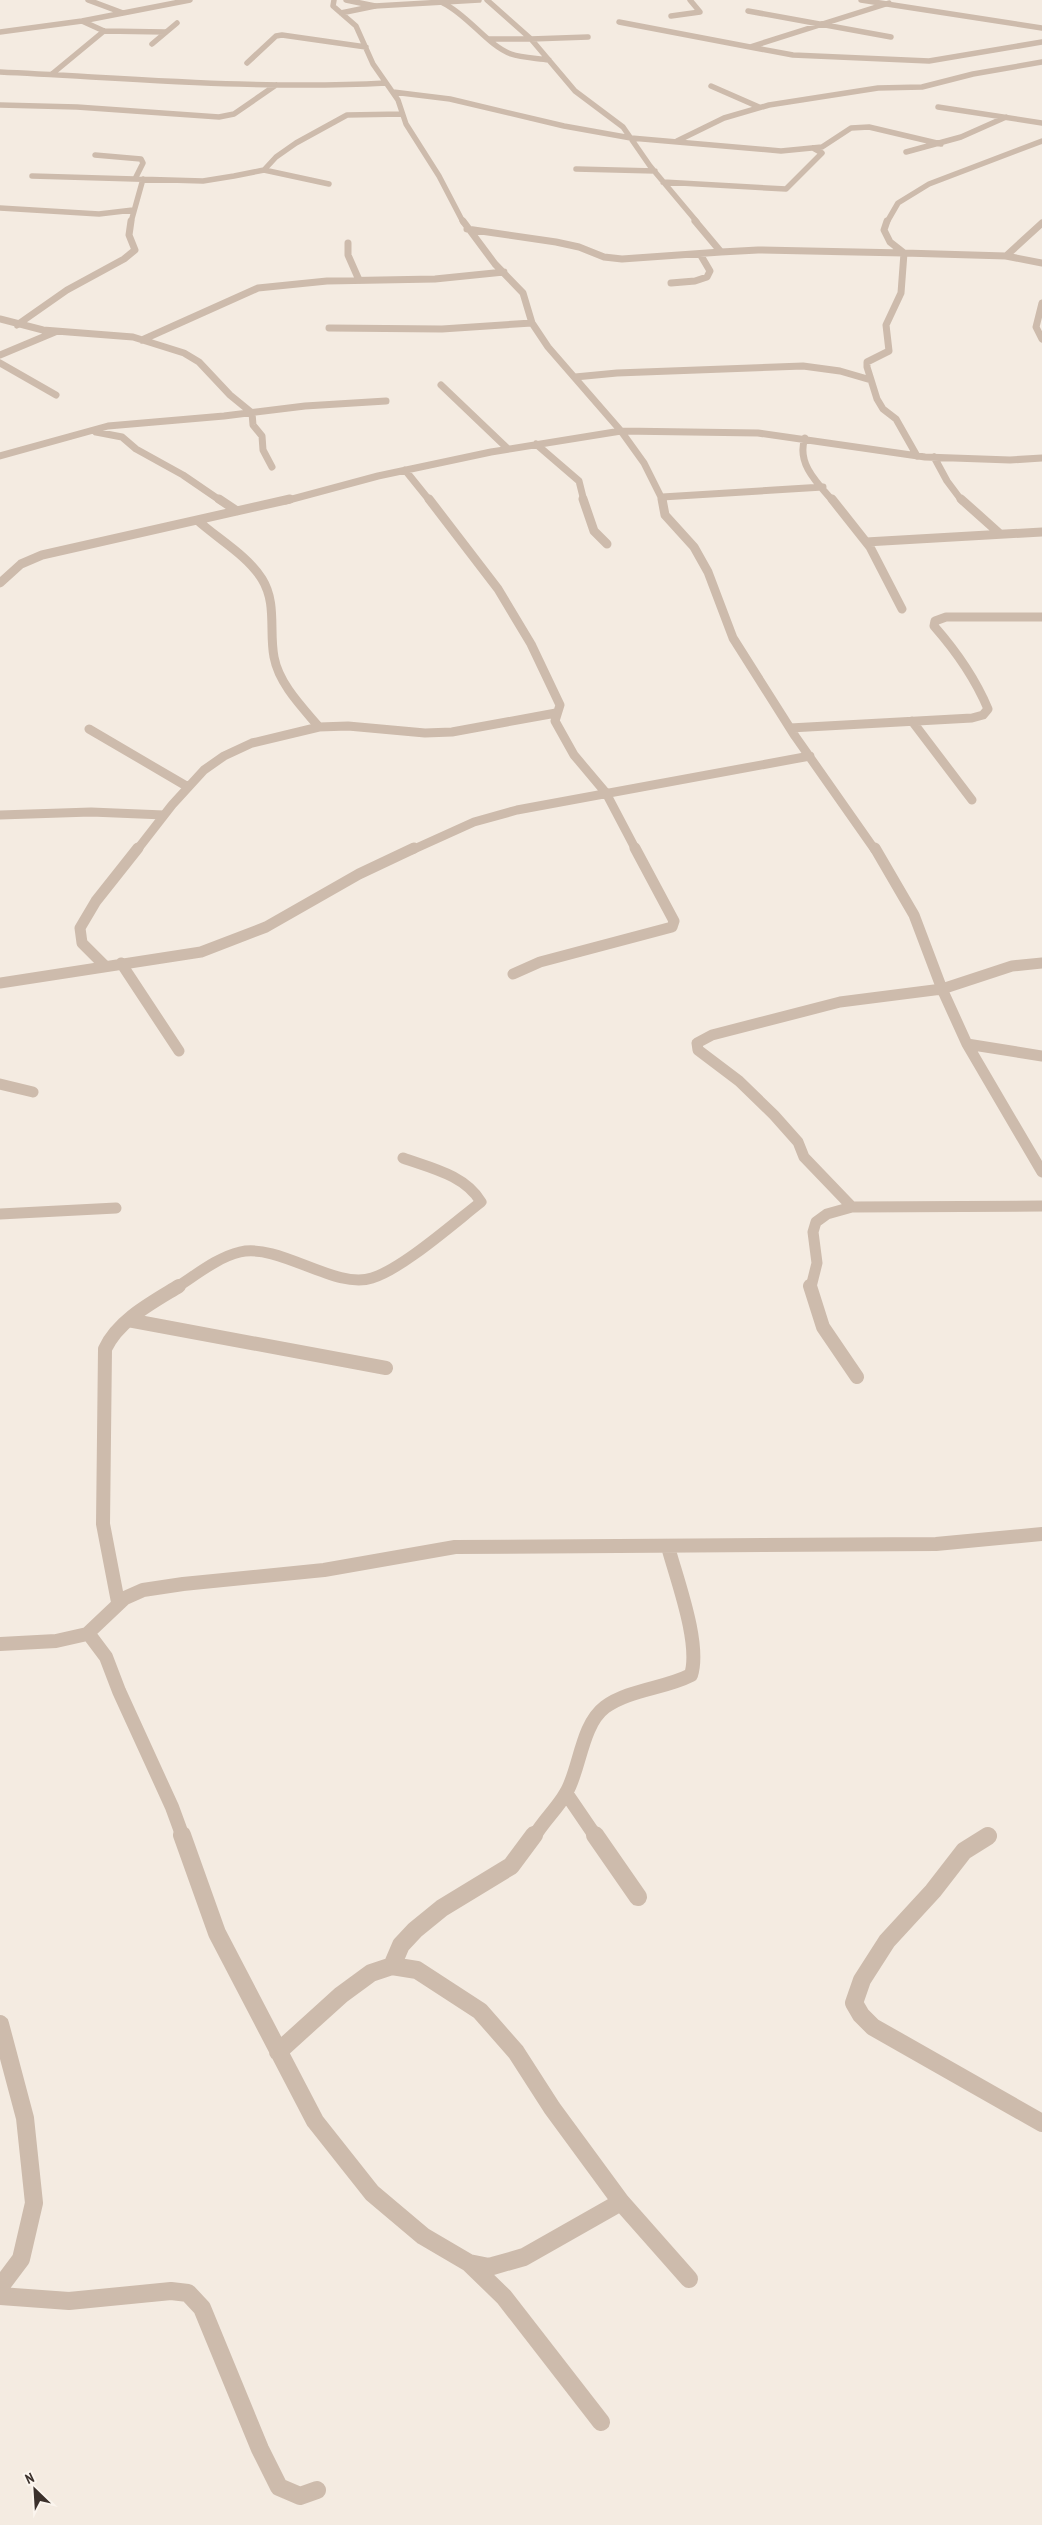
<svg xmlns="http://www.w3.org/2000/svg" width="1042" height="2525" font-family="'PT Sans Narrow',sans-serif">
<rect width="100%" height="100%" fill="#f4ebe1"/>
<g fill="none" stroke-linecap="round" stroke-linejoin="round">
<path stroke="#cdbbac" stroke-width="5.5" d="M88 0 123 13
M334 0 333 6 356 26 373 64 398 100 406 124 439 176 463 222
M487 0 531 39 588 37
M443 3C468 15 487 45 511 54 522 58 537 58 549 60
M748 11 891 37
M341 13 375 6
M671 16 700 12 690 0
M82 21 104 31 165 32
M619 22 750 47 889 3
M0 32 82 21 190 0
M489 39H531L575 91 623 127 650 166 697 222
M152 44 177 23
M750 47 793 55 929 61 1042 42
M247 63 276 36 282 35 366 47
M0 72C128 78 258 90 386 83
M52 74 104 31
M711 86 759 107
M393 92 450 99 564 126 631 138 781 151 822 147 851 128 869 127 941 144
M0 105 77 107 219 117 234 114 276 85
M938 107 1042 123
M677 141 724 118 769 105 878 88 922 87 973 74 1042 62
M906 152 961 137 1006 117
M95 155 141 159 143 163 135 179
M576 169 655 171
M264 170 329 184
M32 176 203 181 234 176 264 170 276 157 296 143 347 115 402 114
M663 182 786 189 822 153 813 148
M0 208 99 214 133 210
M131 222 143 179
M887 222 898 203 929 184 1042 141"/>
<path stroke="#cdbbac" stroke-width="7" d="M463 221 495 264 523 293 532 323 548 347 621 431 644 463 663 501
M695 221 721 252 758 250 904 253 901 293 886 325 889 351 867 362V367L877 399 883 409 896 419 917 456
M887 221 884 230 890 242 904 253 1006 256 1042 263
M467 229 556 242 579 247 604 257 622 259 721 252
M348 243V255L359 280
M1006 256 1042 223
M671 283 695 281 707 277 710 271 700 254
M1042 303 1036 327 1042 339
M0 319 43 330 133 337 184 353 199 362 230 395 252 413 253 425 262 436 263 450 272 467
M17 325 67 290 124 259 135 250 129 235 131 221
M329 328 442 329 532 323
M142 340 258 288 327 281 435 279 504 272
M0 355 55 332
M0 363 56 395
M575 377 617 373 803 366 840 371 871 380
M441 385 508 449
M96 432 122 437 136 449 183 475 221 501
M805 438C796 463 817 483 833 501
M536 444 579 481 584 501
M0 456 108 426 224 416 305 406 386 401
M934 457 947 481 962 501
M405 470 430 501
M662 497 823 487
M285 501 378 476 491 452 621 431 758 433 925 457 1010 460 1042 458"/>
<path stroke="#cdbbac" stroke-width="9" d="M219 499 237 511
M429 499 498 589 531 644 560 705 555 721 574 755 606 793 636 850
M583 499 594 531 607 544
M662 499 665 515 694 547 708 572 733 638 795 736 875 850
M832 499 870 547 902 609
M961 499 999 533
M197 520C218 539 247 555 262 579 277 603 269 631 274 657 279 684 302 707 319 727
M866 542 1042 532
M0 583 21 564 42 555 290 499
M912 721 972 800
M790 728 972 718 983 715 988 709C975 678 956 651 934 626L935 621 946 617H1042
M89 729 188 787
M0 815 91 812 164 815
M137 850 172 805 204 770 224 756 252 743 319 727 348 726 425 733 452 732 556 713
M412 850 474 822 517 810 810 756"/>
<path stroke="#cdbbac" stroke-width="11" d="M875 848 914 915 942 989 967 1044 1042 1172
M121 963 179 1051
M104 965 82 943 80 928 96 901 138 848
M513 974 540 962 672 927 674 921 635 848
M0 983 201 952 266 927 359 874 414 848
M967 1044 1042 1056
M0 1084 33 1092
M852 1207 804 1157 798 1142 774 1115 739 1081 698 1050 697 1043 712 1035 840 1002 942 989 1012 966 1042 963
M0 1214 116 1208
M177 1287C196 1275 218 1257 240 1252 280 1243 335 1290 372 1278 402 1269 454 1223 481 1202 465 1175 431 1168 403 1158
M811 1287 817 1263 813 1232 816 1222 827 1214 852 1207 1042 1206"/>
<path stroke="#cdbbac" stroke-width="14" d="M810 1286 823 1327 857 1377
M128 1320 386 1368
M118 1602 103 1524 105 1349C118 1320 153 1302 179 1286
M88 1633 106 1657 119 1691 172 1807 183 1837
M0 1644 56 1641 87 1634 125 1598 143 1590 183 1584 324 1570 455 1547 936 1544 1042 1534
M566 1793 596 1837
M534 1837C543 1821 557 1809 566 1793 580 1770 581 1725 605 1707 630 1689 664 1689 691 1675 701 1644 677 1580 668 1547"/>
<path stroke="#cdbbac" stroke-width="18" d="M182 1835 217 1933 315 2121 372 2193 423 2236 469 2263 489 2267 524 2257 621 2202
M595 1835 638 1897
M988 1836 964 1851 933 1891 887 1941 862 1980 854 2003 861 2015 873 2027 1042 2123
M392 1966 401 1945 415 1930 442 1908 511 1866 534 1835
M0 2024 25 2118 34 2203 21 2259 0 2287
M278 2052 341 1995 371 1973 392 1966 417 1970 480 2011 516 2052 552 2108 621 2202 689 2279
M469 2263 504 2297 601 2422
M0 2296 69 2301 171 2291 188 2293 202 2308 260 2449 279 2487 300 2496 317 2490"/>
<path stroke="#cdbbac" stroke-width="5.5" d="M346 0 375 6 479 0
M861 0 1042 28"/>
</g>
<g transform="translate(35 2490) rotate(335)" stroke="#fbf5ee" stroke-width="4" paint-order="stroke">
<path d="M0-4L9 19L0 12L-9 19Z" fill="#3b302b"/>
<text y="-8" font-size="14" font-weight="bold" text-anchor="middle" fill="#3b302b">N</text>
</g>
</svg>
